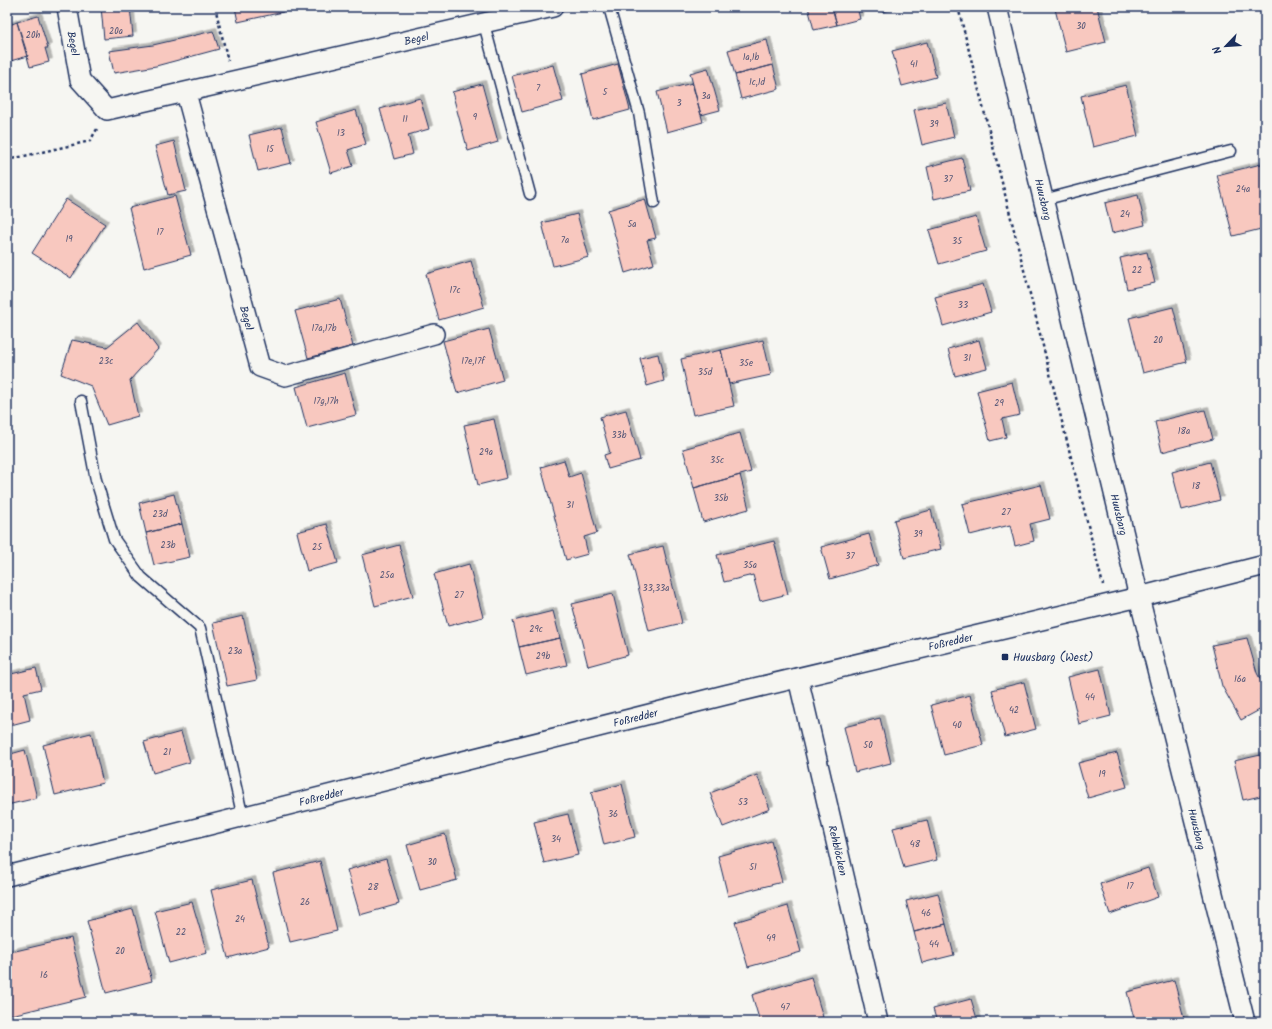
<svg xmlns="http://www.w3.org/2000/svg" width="1272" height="1029" font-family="Kalam,sans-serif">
<defs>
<filter id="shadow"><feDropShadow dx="3.5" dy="-3.5" stdDeviation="0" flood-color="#0004"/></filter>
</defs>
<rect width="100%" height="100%" fill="#f6f6f2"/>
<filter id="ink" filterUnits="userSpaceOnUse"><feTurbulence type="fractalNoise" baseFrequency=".025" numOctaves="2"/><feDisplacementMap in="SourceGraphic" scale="8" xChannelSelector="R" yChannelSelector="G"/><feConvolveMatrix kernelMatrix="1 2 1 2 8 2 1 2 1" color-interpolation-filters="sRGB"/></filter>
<g filter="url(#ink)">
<path fill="#f8c8bf" stroke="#1b2f5e" filter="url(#shadow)" d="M101 7H130L133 36 104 39Z
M235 7H282L283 12 238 22Z
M808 7H832L837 25 814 30Z
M832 7H857L860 19 837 25Z
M880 7H903L882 12Z
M1063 7H1097L1106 42 1066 52 1055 9Z
M38 16 48 48H45L49 62 30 67 17 22Z
M17 22 28 56 7 62V26Z
M213 31 219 49 156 66 114 73 109 51 153 45Z
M767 40 773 65 735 75 728 50Z
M927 42 936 77 902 86 892 51Z
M618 64 630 110 593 120 582 74Z
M553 65 563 101 522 112 512 76Z
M773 65 779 89 741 99 735 75Z
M708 68 720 110 701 115 690 73Z
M692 83 703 122 667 132 657 92Z
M482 84 498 142 468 151 452 92Z
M1126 85 1138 136 1093 147 1081 96Z
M420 98 429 129 408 135 413 154 394 159 380 109Z
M946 103 954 137 922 145 914 110Z
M356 110 366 144 348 150 353 166 331 173 316 122Z
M282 127 291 163 258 171 249 135Z
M174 141 186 191 168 195 155 146Z
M962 158 970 191 934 199 927 167Z
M1265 163V203L1261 204 1265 228 1233 236 1217 175Z
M1138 195 1145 225 1112 233 1105 203Z
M175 196 191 255 144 268 129 208Z
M66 199 105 224 71 278 32 253Z
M645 199 656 238 647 240 654 264 625 273 608 210Z
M577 214 589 257 553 266 542 223Z
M976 217 986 251 939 264 929 230Z
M1147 252 1155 283 1127 289 1120 258Z
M471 261 484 307 439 320 426 274Z
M983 284 991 312 943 326 935 297Z
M340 299 353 346 308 358 295 311Z
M1173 307 1187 362 1143 373 1129 318Z
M138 322 158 349 130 380 138 416 107 425 91 386 61 374 72 340 107 347Z
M489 329 503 380 457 393 443 341Z
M763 340 771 375 729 384 721 350Z
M979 340 987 368 955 376 948 349Z
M721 350 734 406 693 415 681 359Z
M658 354 664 381 647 386 640 358Z
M345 373 356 415 307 428 296 387Z
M1012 382 1020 415 1002 419 1006 437 990 441 977 391Z
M626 410 640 460 608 469 604 455 610 453 600 417Z
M1205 410 1213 439 1162 452 1155 422Z
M494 419 507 478 478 485 464 425Z
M740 433 751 472 694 488 683 449Z
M564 460 569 477 581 473 597 533 584 537 588 554 566 560 541 467Z
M1210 462 1220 500 1182 510 1172 472Z
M740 475 749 509 703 522 694 488Z
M1041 485 1050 519 1030 524 1034 541 1015 546 1010 525 970 535 962 504Z
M174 494 182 524 146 533 139 503Z
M931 510 941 549 904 558 894 520Z
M182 524 190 557 154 565 146 533Z
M327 524 338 563 307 571 297 532Z
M869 534 878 565 830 579 821 547Z
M774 541 788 594 760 601 753 575 724 582 717 555Z
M399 545 413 596 375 606 362 555Z
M663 546 682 623 649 631 630 554Z
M469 564 483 617 448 626 434 574Z
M613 594 628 655 588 666 572 604Z
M553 611 560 638 519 647 513 621Z
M243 616 257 680 227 686 213 623Z
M560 638 567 665 526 675 519 647Z
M1247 638 1257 673 1265 688V707L1241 720 1222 686 1212 645Z
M36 668 41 689 24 693 30 720 7 726V675Z
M1100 669 1111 716 1079 724 1068 677Z
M1024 682 1036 729 1005 737 992 690Z
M970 695 983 745 944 755 931 705Z
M880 718 891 763 855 772 844 727Z
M181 732 190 762 153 773 144 742Z
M91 733 103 783 55 795 43 745Z
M25 750 37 798 7 805V755Z
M1117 753 1127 787 1088 798 1078 763Z
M1265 754V795L1243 800 1234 761Z
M757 775 770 809 723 827 710 793Z
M622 784 635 837 604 845 591 792Z
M568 814 578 855 544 863 534 822Z
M927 820 937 860 904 868 893 828Z
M445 834 457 880 420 890 407 845Z
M771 841 782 882 728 896 718 856Z
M386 859 399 904 360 915 347 870Z
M320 861 337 931 290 942 273 873Z
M1148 868 1158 897 1110 914 1100 884Z
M252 880 269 947 228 958 211 890Z
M938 893 946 924 914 932 906 901Z
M192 902 207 953 169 963 155 911Z
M788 906 801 952 748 967 735 922Z
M133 909 152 981 106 993 87 921Z
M946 924 954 955 922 963 914 932Z
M71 938 86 997 7 1016V953Z
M811 977 823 1017 806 1022H760L752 995Z
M1174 980 1185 1022H1135L1127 992Z
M971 999 978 1022H937L933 1009Z"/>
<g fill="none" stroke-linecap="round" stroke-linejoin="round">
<g stroke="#1b2f5e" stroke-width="13">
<path id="lane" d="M609 7 639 113 654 203
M484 24 530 194
M1043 200 1231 151
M81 401 96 480 114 539 141 577 200 628 243 818"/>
</g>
<g stroke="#1b2f5e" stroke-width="22">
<g id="street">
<path id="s1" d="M67 7 80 80 107 110 553 7"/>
<path id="s2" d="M997 7 1139 597 1245 1022"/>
<path id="s3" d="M186 93 260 367 285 376 434 334"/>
<path id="s4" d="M798 678 878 1022"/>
<path id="s5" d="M7 876 725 695 1139 597 1265 565"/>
</g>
</g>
<path stroke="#1b2f5e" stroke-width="2.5" stroke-dasharray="3 3" stroke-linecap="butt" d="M215 7 228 61
M958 7 1103 585
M7 160 90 141 97 129"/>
<use href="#lane" stroke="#f6f6f2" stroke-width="10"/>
<use href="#street" stroke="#f6f6f2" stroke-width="19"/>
</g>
</g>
<rect fill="#1b2f5e" stroke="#f6f6f2" stroke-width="1.5" x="1001" y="653" width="8" height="8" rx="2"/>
<g text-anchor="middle" stroke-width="4" stroke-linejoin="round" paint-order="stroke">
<g font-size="9" fill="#525576">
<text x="1081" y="29">30</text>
<text x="116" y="34">20a</text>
<text x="33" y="38">20h</text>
<text x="751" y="60">1a,1b</text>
<text x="914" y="67">41</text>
<text x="757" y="85">1c,1d</text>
<text x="538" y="91">7</text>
<text x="605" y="95">5</text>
<text x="706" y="99">3a</text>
<text x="679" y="106">3</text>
<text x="475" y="120">9</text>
<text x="405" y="122">11</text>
<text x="934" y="127">39</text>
<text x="341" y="136">13</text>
<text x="270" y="152">15</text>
<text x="948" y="182">37</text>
<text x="1243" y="192">24a</text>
<text x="1125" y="217">24</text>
<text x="632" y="227">5a</text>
<text x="160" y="235">17</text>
<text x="69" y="242">19</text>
<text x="565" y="243">7a</text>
<text x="957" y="244">35</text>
<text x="1137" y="273">22</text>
<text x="455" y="293">17c</text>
<text x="963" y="308">33</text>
<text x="324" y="331">17a,17b</text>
<text x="1158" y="343">20</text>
<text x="967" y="361">31</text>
<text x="106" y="364">23c</text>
<text x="473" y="364">17e,17f</text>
<text x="746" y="366">35e</text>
<text x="705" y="375">35d</text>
<text x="326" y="404">17g,17h</text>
<text x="999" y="406">29</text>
<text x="1184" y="434">18a</text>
<text x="619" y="438">33b</text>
<text x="486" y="455">29a</text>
<text x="717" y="463">35c</text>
<text x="1196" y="489">18</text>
<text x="721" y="501">35b</text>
<text x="570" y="508">31</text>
<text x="1006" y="515">27</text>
<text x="160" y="517">23d</text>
<text x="918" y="537">39</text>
<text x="168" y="548">23b</text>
<text x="317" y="550">25</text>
<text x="850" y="559">37</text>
<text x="750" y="568">35a</text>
<text x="387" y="578">25a</text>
<text x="656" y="591">33,33a</text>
<text x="459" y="598">27</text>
<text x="536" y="632">29c</text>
<text x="235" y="654">23a</text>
<text x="543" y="659">29b</text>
<text x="1240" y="682">16a</text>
<text x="1090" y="700">44</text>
<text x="1014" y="713">42</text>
<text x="957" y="728">40</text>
<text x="868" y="748">50</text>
<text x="167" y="755">21</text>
<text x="1102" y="777">19</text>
<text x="743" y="805">53</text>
<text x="613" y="817">36</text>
<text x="556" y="842">34</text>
<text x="915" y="847">48</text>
<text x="432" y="865">30</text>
<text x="753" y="870">51</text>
<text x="1130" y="889">17</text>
<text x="373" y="890">28</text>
<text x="305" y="905">26</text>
<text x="926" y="916">46</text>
<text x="240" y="922">24</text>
<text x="181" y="935">22</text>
<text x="771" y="941">49</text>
<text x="934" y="947">44</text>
<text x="120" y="954">20</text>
<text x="44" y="978">16</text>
<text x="785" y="1010">47</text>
</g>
<g font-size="11" fill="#1b2f5e" stroke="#f6f6f2">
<text dy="4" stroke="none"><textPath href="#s1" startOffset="432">Begel</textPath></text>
<text dy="4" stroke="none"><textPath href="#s1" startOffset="37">Begel</textPath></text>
<text dy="4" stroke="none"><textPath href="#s2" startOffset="198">Huusbarg</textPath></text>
<text dy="4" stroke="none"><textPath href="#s3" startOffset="233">Begel</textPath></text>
<text dy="4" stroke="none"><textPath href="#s2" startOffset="522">Huusbarg</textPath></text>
<text dy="4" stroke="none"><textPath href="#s5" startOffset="972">Foßredder</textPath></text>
<text dy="4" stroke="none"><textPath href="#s5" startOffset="648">Foßredder</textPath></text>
<text dy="4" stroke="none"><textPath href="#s5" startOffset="324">Foßredder</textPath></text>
<text dy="4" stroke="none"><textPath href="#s2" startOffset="846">Huusbarg</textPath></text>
<text dy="4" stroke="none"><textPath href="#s4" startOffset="177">Rehblöcken</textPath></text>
</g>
<g font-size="11" fill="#1b2f5e" stroke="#f6f6f2" text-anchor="start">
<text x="1013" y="661">Huusbarg (West)</text>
</g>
</g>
<rect width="1272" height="1029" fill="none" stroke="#f6f6f2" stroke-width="24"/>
<rect x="12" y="12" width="1248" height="1005" fill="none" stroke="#1b2f5e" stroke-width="1.5" filter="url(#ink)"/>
<g transform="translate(1226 46) rotate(245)" stroke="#f6f6f2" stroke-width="3" paint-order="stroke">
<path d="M0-3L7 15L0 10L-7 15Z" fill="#1b2f5e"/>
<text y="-6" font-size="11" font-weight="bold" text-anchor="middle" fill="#1b2f5e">N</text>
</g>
</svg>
